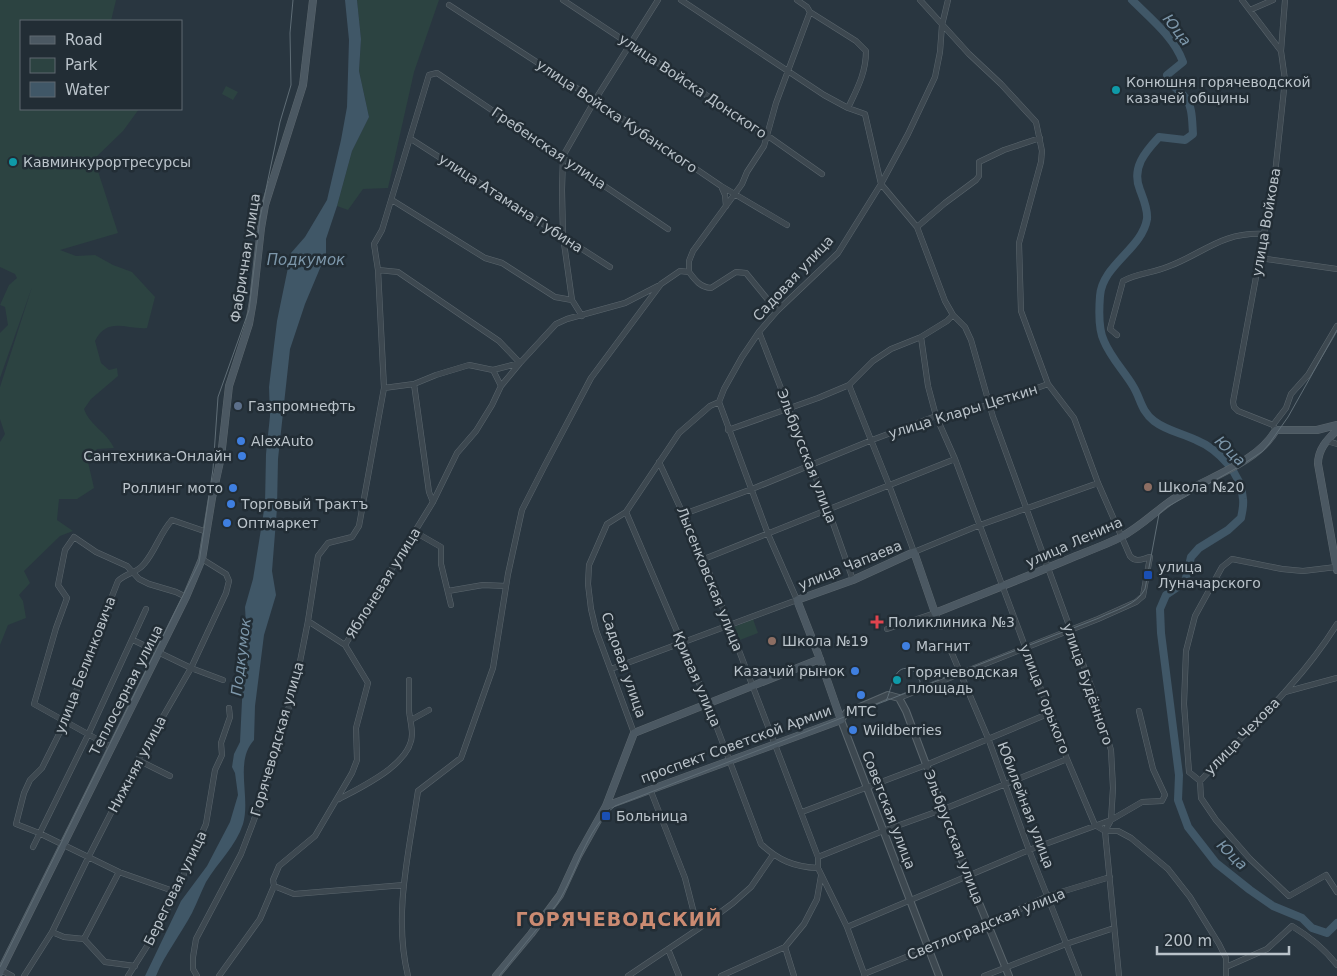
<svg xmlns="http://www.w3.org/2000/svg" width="1337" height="976" font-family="'DejaVu Sans',sans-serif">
<rect width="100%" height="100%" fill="#293640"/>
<path fill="#2c4341" d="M0 0H116L111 21H21V109H139L123 131 94 159 118 233 60 250 76 256 95 255 113 265 132 272 155 297 147 328C126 330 108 316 95 341L101 363 109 370 117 368 118 376 91 399 84 409C90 426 107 432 114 448L97 449 88 462 94 488 77 499H59L57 520 73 531 60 536 24 571 30 583 19 595 23 601 26 618 8 625 0 645V442L5 434 0 419V387L32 287 0 378V333L8 325 5 307 0 305 9 285 17 278 15 274 0 267Z
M357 0H439L414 72 388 188 363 189 348 210 337 206 352 151 369 117 359 71 361 39Z
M226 86 238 92 233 100 222 94Z
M753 619 758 633 740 640 734 627Z"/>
<path fill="#405767" d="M345 0H357L361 39 359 71 369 117 352 151 337 206 326 239V254L305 304 290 349 278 459 277 508 272 571 276 595 264 635 255 706 254 740C234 762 251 797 243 824 236 846 218 862 206 882 201 892 197 903 192 913 181 934 165 954 156 976H145L181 901 207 866 230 822 238 795 235 773 232 767 234 754 240 742 243 680 247 645 245 607 253 579 265 504 266 454 270 416 269 387 277 321 291 253 305 237 327 200 341 140 347 107 349 40Z"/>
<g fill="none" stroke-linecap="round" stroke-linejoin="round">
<path stroke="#405767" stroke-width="8" d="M1132 0C1150 18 1174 37 1183 62L1167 75C1170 85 1177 88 1184 96 1193 105 1192 122 1193 134L1185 140 1159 137C1145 152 1131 168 1140 190 1143 198 1148 209 1147 219 1142 249 1102 265 1100 296 1099 309 1098 329 1104 341 1111 358 1124 371 1133 386 1141 399 1141 411 1154 421 1167 431 1182 433 1196 440 1218 449 1242 474 1243 499 1244 506 1242 512 1241 518L1228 530 1199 548 1191 557 1185 582 1166 595 1160 609 1161 633 1179 775 1178 800 1188 827 1216 863 1250 890 1273 906 1302 918 1312 928 1327 933 1337 923"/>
<g stroke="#5b666d" stroke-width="6">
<path id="minor" d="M563 0 768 136 822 174
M681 0 824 95 848 108 865 114 881 184 917 227 945 301 953 315 965 327 971 340 993 417 1094 694 1111 750 1113 788 1111 820 1105 831H1118L1131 838 1168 869 1190 897 1219 944 1226 958V976
M797 0 807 7 810 12 856 41 866 51C866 73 857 89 848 108
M1242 0 1281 51 1285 80 1275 174 1233 402 1234 407 1238 411 1273 425 1276 430
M449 5 595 100 721 186 787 225
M1250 10 1273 0
M1281 51 1285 0
M411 139 610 267
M721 186 725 195 726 206
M392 200 485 258 502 263 555 297 572 300
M917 227 945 203 976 180 979 176V162L1004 150 1040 138
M1259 258 1337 269
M378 270 398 272 499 341 520 363 493 370
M689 272V261L693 251 742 184 747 172 764 146 776 103 810 12
M582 316 572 300 563 236 562 190 563 156 595 100 658 0
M759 332 828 509 853 580
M1117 335 1110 329 1123 281C1137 273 1153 273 1167 267 1205 253 1220 232 1264 234
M921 337 928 386 936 416 955 459 1067 759 1095 825 1105 831 1119 976
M414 384 429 492 433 502
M849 385 889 485 914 552 980 525 1098 483
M384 388 414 384 436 375 469 365 493 370 501 386
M1273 425 1286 408 1291 394 1308 375 1337 326
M728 430 818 398 849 385 873 361 891 349 921 337 947 321 953 315
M1327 441 1337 444
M659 462 704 559 818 857V868L847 927 865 976
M626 512 708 704 761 844C778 860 794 867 818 868
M684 514 752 489 872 440 936 416 990 405 1048 384
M415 532 441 547V564L451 605
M704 559 955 459
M1336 567 1303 571 1282 569 1232 559 1222 567 1195 616 1186 651 1184 704 1189 772 1200 781 1201 798 1216 820 1250 859 1289 896 1326 875 1337 892
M448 591 483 585 506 586
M308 621 345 645
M887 629 935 613 941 627
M133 640 191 668 223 680
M948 644 988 738 1029 850 1079 976
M611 669 797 600 768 534 719 402
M1285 692 1337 678
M899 698 1098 619 1136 602 1143 596 1150 557C1142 559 1136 563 1130 556L1098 483 1074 418 1048 384 1021 311 1019 243 1041 162 1042 151 1036 122 1001 84 969 54 920 0
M411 720 429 710
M634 733 596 630 591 609 588 584 589 565 607 524 626 512 679 433 710 406 719 402 724 389 742 357 759 332 777 311 838 253 881 184 908 134 935 77 940 52 942 25 948 0
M111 747 34 704 56 628 67 598 58 585 65 550 74 537 96 552 127 566 139 579 149 584 176 592 186 597
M138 760 170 776
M1200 781C1247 731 1301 682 1337 624
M650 789 685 878 698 929
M339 799C361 787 412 764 412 734 412 727 410 719 409 711 409 701 409 690 409 680
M802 812 926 765 1050 713
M33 847 88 735 146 609
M818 857 883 831 944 809 1067 759
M274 886 294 894 404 885
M176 892 119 872 39 833 16 824 24 793 30 780 42 768 65 722 97 634 118 581C127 572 136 574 144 564 156 550 160 533 172 520L207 532
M847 927 1029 850 1111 820 1142 802 1162 801 1165 795 1153 769 1139 711
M52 932 64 937 84 939 105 962 135 966
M84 939 119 872
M785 947 794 976
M668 949 679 976
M1226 967 1267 949 1292 926C1310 937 1324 948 1337 965
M1 970 12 976
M864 974 988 924 1048 896 1110 877
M24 976 52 932 88 858 138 760 191 668 226 593 229 581 226 574 202 559
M128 976 156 932 176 892 206 824 215 770 222 755 221 743 230 717 229 708
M197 976 193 969V957L196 939 241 854 254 820 295 687 308 621 318 556 328 543 352 537 359 526 384 388 378 270 374 244 382 230 429 75 437 73 668 229
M219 976 260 919 274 886 273 880 279 866 315 836 352 773 357 760 356 728 368 683 345 645 433 502 457 453 476 431 492 405 501 386 520 363 556 324 567 319 625 303 658 286
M408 976C393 916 409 851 418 791L461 758 493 668 508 574 522 510 544 467 591 378 661 284 680 271 689 272C695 280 700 287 711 288L736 272 746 273 777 311
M628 976 698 929 733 903 751 887 773 855
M721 976 785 947 804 924 817 899 821 876
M984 976 1066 944 1114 928"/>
</g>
<g stroke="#5b666d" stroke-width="8">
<path id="tertiary" d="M939 976 841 720 846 713 888 695 899 698 906 711 968 876 1009 976"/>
</g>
<g stroke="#5b666d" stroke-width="8">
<path id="secondary" d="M1337 430C1327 440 1318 449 1318 464L1337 570
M606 806 841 720 818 654 797 600 853 580 914 552 935 613C982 594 1029 576 1076 556 1091 550 1107 544 1121 537 1144 525 1161 505 1183 493 1214 475 1257 462 1276 430H1317L1337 425
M0 972 186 597 202 559 212 498 221 457 229 386 249 324 253 301 261 228 265 205 303 85 313 0
M496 976 531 934 560 895 578 856 606 806 634 733 820 659"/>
</g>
<use href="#minor" stroke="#3d4850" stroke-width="5"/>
<use href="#tertiary" stroke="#3d4850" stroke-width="6"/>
<use href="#secondary" stroke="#4b5862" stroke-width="7"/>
<path stroke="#5f6d76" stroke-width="1" d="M886 701C892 690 893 661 913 670L920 681 919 687 915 692
M0 967 199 563 213 469 218 397 249 310 260 218 280 122 291 85 290 33 293 0
M499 976 557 904C577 873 585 830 615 806L1099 618C1115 610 1137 605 1145 589L1159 514 1167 507 1242 465 1263 451 1269 444 1288 417 1337 330"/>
</g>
<g fill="#0f9aa8" stroke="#222d35" stroke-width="2">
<circle cx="1116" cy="90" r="5"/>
<circle cx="13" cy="162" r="5"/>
<circle cx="897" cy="680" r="5"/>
</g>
<circle fill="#5c6f8a" stroke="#222d35" stroke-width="2" cx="238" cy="406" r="5"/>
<g fill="#3f7fe0" stroke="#222d35" stroke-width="2">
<circle cx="241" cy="441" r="5"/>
<circle cx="242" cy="456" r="5"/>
<circle cx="233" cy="488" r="5"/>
<circle cx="231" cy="504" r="5"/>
<circle cx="227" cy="523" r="5"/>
<circle cx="906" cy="646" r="5"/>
<circle cx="855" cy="671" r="5"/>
<circle cx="861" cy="695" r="5"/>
<circle cx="853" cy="730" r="5"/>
</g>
<g fill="#8d6e63" stroke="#222d35" stroke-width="2">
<circle cx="1148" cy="487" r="5"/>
<circle cx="772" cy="641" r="5"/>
</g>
<g fill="#1a4fb4" stroke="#222d35" stroke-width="2">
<rect x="1143" y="570" width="10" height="10" rx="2.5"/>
<rect x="601" y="811" width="10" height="10" rx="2.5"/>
</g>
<path fill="#e0444e" stroke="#222d35" stroke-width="2" d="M874.5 614.5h5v5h5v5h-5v5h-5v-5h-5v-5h5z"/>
<g text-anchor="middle" stroke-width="5" stroke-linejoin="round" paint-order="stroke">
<g font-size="14" fill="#bac3ca" stroke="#222d35" text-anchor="start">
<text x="1126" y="87">Конюшня горячеводской<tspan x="1126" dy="16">казачей общины</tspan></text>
<text x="23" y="167">Кавминкурортресурсы</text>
<text x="248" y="411">Газпромнефть</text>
<text x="251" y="446">AlexAuto</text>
<text x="232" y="461" text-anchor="end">Сантехника-Онлайн</text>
<text x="1158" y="492">Школа №20</text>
<text x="223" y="493" text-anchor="end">Роллинг мото</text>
<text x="241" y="509">Торговый Трактъ</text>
<text x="237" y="528">Оптмаркет</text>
<text x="1158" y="572">улица<tspan x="1158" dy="16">Луначарского</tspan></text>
<text x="888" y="627">Поликлиника №3</text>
<text x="782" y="646">Школа №19</text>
<text x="916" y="651">Магнит</text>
<text x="845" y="676" text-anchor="end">Казачий рынок</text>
<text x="907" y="677">Горячеводская<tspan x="907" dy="16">площадь</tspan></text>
<text x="861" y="716" text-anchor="middle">МТС</text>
<text x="863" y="735">Wildberries</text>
<text x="616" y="821">Больница</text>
</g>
<g font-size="14" fill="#bac3ca" stroke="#222d35">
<text transform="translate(693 86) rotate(34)" y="5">улица Войска Донского</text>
<text transform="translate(617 116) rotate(34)" y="5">улица Войска Кубанского</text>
<text transform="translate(549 148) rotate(34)" y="5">Гребенская улица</text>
<text transform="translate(511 203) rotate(33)" y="5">улица Атамана Губина</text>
<text transform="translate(1266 222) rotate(-80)" y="5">улица Войкова</text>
<text transform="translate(245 258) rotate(-81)" y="5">Фабричная улица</text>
<text transform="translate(793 278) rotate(-47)" y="5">Садовая улица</text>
<text transform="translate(963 411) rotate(-17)" y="5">улица Клары Цеткин</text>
<text transform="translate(807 456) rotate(69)" y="5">Эльбрусская улица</text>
<text transform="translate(1074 542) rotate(-24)" y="5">улица Ленина</text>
<text transform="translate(850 565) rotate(-22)" y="5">улица Чапаева</text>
<text transform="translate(710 579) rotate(68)" y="5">Лысенковская улица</text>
<text transform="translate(383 583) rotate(-58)" y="5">Яблоневая улица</text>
<text transform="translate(85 665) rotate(-69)" y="5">улица Белинковича</text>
<text transform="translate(624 665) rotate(71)" y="5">Садовая улица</text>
<text transform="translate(697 679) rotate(67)" y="5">Кривая улица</text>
<text transform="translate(1088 684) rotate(71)" y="5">улица Будённого</text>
<text transform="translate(126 690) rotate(-63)" y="5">Теплосерная улица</text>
<text transform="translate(1045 699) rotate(69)" y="5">улица Горького</text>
<text transform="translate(1242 736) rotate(-46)" y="5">улица Чехова</text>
<text transform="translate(277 739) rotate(-74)" y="5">Горячеводская улица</text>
<text transform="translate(736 744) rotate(-20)" y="5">проспект Советской Армии</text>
<text transform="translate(137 764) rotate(-62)" y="5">Нижняя улица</text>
<text transform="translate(1026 805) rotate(69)" y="5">Юбилейная улица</text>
<text transform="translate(889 810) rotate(69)" y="5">Советская улица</text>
<text transform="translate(954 837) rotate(69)" y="5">Эльбрусская улица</text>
<text transform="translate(175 888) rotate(-64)" y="5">Береговая улица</text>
<text transform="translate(986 924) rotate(-22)" y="5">Светлоградская улица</text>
</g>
<g font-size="15" font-style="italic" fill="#7d97aa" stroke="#222d35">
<text transform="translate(1177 30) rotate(52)" y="5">Юца</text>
<text x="306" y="265">Подкумок</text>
<text transform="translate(1230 451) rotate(44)" y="5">Юца</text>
<text transform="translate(241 657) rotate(-83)" y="5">Подкумок</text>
<text transform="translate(1232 855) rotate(44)" y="5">Юца</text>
</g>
<g font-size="19" font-weight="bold" letter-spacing="1" fill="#cc8b72" stroke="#222d35">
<text x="619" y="926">ГОРЯЧЕВОДСКИЙ</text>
</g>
</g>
<rect x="20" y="20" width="162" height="90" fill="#222d35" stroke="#5f6971"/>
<rect x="30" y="36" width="25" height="8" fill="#4b5862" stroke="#5f6971"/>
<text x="65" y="45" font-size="15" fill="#bac3ca">Road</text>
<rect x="30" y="58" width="25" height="15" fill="#2c4341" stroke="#5f6971"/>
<text x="65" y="70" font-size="15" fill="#bac3ca">Park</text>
<rect x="30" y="82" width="25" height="15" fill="#405767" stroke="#5f6971"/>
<text x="65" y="95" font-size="15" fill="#bac3ca">Water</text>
<path d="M1157 946v8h132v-8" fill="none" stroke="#bac3ca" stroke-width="2.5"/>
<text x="1164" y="946" font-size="15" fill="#bac3ca" stroke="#222d35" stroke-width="4" paint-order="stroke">200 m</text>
</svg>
